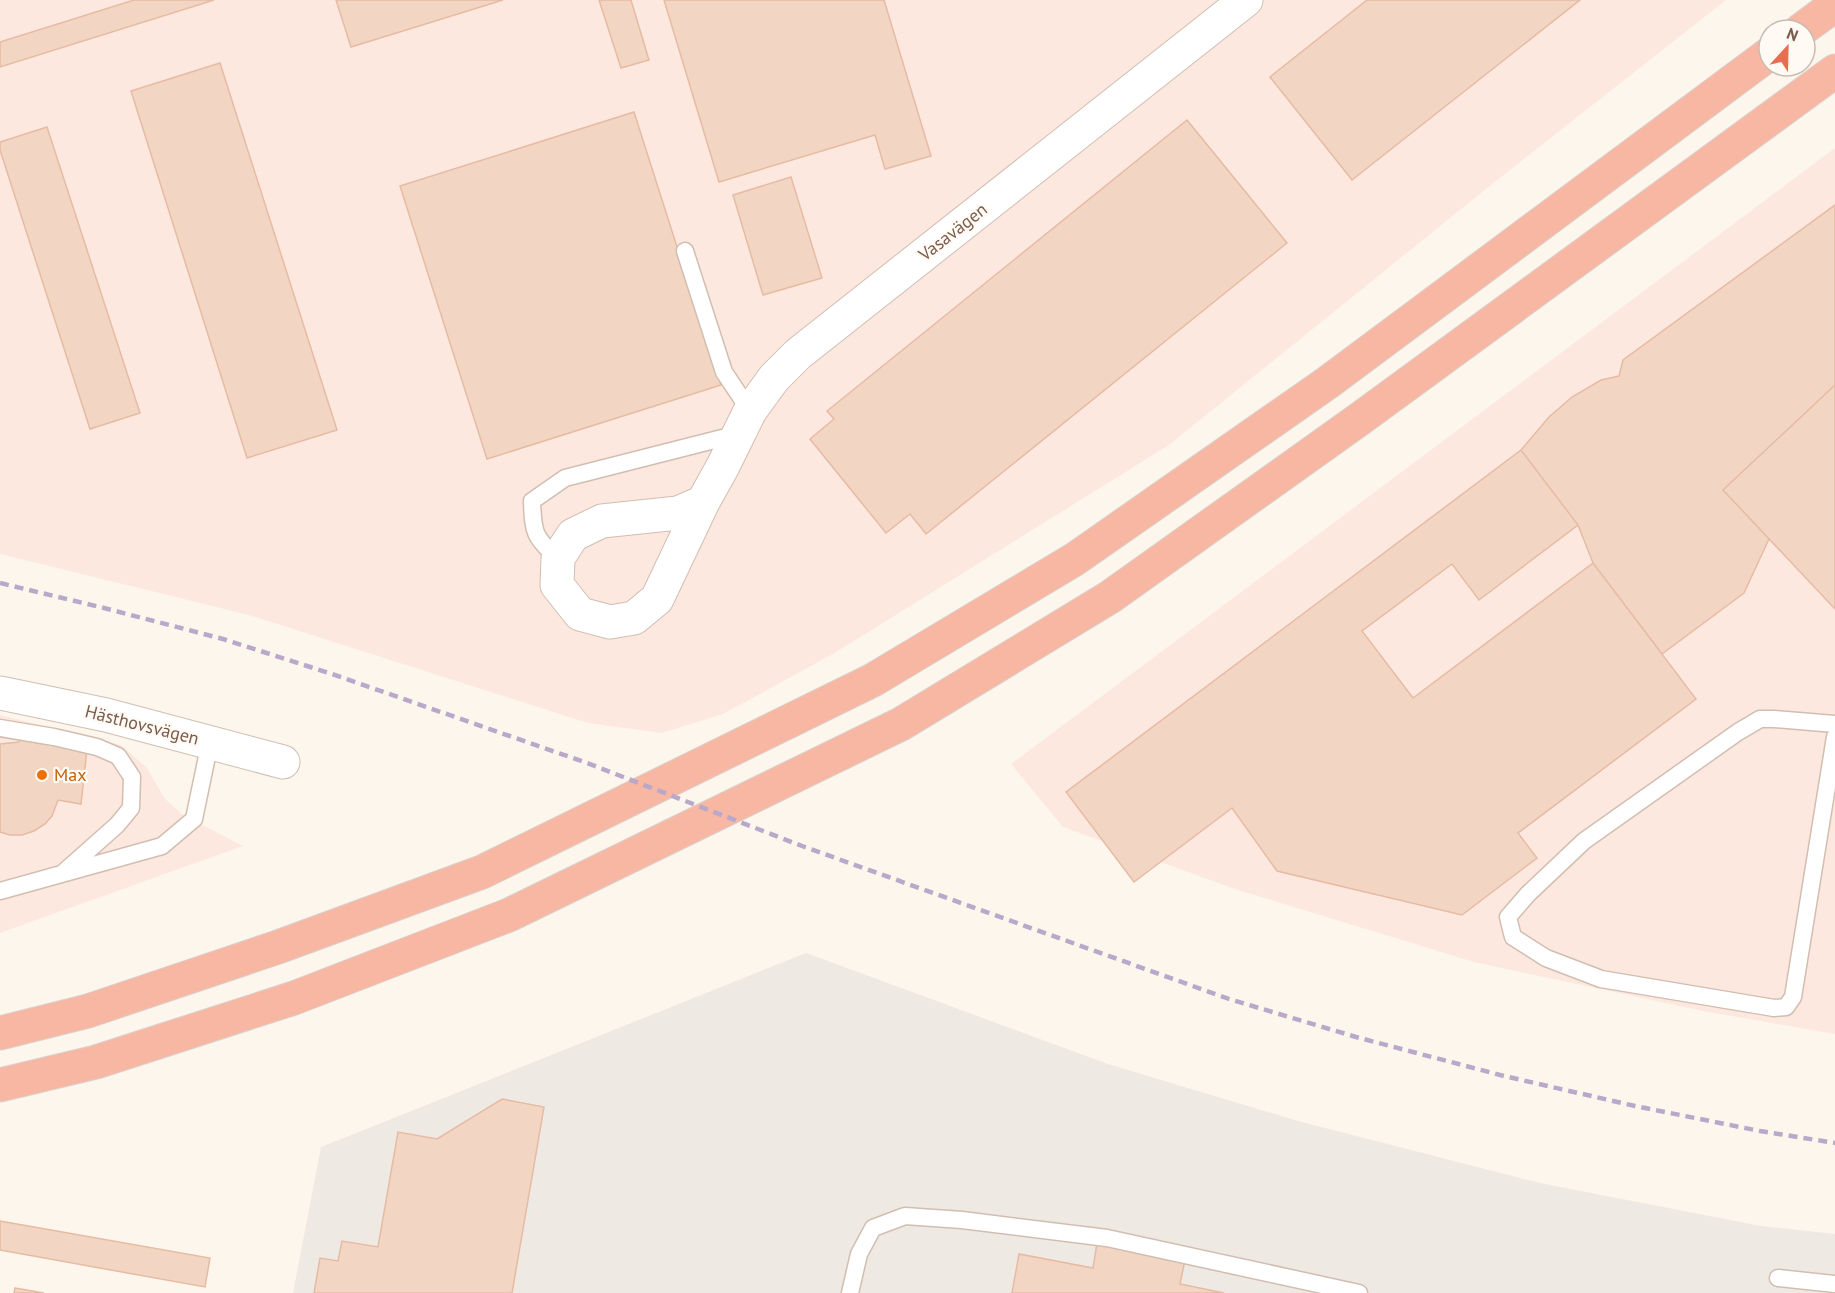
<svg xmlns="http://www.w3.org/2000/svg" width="1835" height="1293" font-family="'PT Sans',sans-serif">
<rect width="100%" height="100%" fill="#fdf6ec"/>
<path fill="#fde8e0" d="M0 0H1726L1486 189 1169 445 833 654 723 714 662 733 588 723 249 615 0 554Z
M1835 148V1034L1703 1011 1474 962 1238 890 1063 827 1011 764Z
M0 715 121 745 147 768 165 799 183 815 243 846 0 933Z"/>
<path fill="#efe9e4" d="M806 953 1108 1064 1298 1121 1540 1183 1761 1226 1835 1234V1293H293L321 1147Z"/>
<path fill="#f3d5c3" stroke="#e6bba3" stroke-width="1.5" d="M134 0H214L0 67V42Z
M336 0H503L351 47Z
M599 0H631L649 60 621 68Z
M664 0H884L931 156 885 169 875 135 719 182Z
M1367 0H1580L1352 180 1270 77Z
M220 63 337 430 247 458 131 91Z
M634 112 721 385 487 459 400 186Z
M1187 120 1287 243 926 534 910 514 886 533 810 439 834 419 827 411Z
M47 127 140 413 90 429 0 150V142Z
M791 177 822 278 763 295 733 195Z
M1835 205V385L1723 490 1769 539 1744 593 1662 654 1593 563 1578 525 1521 450 1549 417 1572 397 1601 380 1619 376 1623 360Z
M1835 385V609L1723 490Z
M1521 450 1578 525 1479 600 1452 564 1362 631 1413 698 1593 563 1696 699 1518 833 1537 858 1462 915 1277 871 1232 808 1134 882 1066 792Z
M20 738 36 740V743L87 749 81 804 58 800 52 816 45 824 34 831 22 835H10L0 832V744L19 742Z
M502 1099 544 1107 512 1293H314L320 1258 338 1261 342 1241 378 1247 398 1132 437 1139Z
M0 1221 210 1258 205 1287 0 1250Z
M1097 1243 1185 1260 1180 1284 1224 1293H1012L1019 1254 1093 1268Z
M15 1288 44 1293H14Z"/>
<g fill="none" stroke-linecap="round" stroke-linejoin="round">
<g stroke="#d1beb0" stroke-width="19">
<path id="lane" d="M685 251 724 372 750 411
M558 558C534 538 533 532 532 501L565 478 738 434
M1835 724 1774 719H1760L1738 732 1584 841 1528 894 1508 917 1513 937 1546 958 1601 979 1774 1008 1786 1007 1793 997 1835 737
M0 728 54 737 97 747 118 756 132 777 131 808 117 825 64 872
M0 891 162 846 194 819 210 742
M1778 1278 1835 1284
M850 1293 859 1254 873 1228 905 1216 962 1220 1107 1238 1359 1293"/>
</g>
<g stroke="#d1beb0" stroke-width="35">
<path id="street" d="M703 502 678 513 602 521 573 535 558 558 557 585 580 614 610 622 634 618 657 599 703 502 723 466 750 411 774 378 798 354 1246 0
M0 693 106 715 283 762"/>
</g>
<g stroke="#dad1cd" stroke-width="35">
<path id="highway" d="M1801 30 1835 5
M0 1033 88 1011 278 947 482 872 873 680 1075 559 1327 383 1769 54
M0 1085 96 1062 294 998 509 915 901 724 1110 597 1361 418 1835 71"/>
</g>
<use href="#lane" stroke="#fff" stroke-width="16"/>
<use href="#street" stroke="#fff" stroke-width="33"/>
<use href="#highway" stroke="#f7b7a3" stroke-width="33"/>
<path stroke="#b9a8c9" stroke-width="4.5" stroke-dasharray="9 6" stroke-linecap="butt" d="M0 583 104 608 223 639 332 674 587 763 802 846 1229 999 1356 1037 1504 1076 1635 1106 1760 1131 1835 1143"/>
</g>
<circle fill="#e8710a" stroke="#fffaf3" stroke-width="2" cx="42" cy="775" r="6"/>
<g text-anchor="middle" stroke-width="4.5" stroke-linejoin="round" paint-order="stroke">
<g font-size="18" fill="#7a5c4d" stroke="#fffaf3">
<text transform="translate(953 232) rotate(-38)" y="6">Vasavägen</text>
<text transform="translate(142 725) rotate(14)" y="6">Hästhovsvägen</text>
</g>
<g font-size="18" fill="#c56008" stroke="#fffaf3" text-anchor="start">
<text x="54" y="781">Max</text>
</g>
</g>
<g transform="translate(1787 48) rotate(22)"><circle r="28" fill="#fffaf3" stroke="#cabbb1" stroke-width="1.5"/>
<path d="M0-4.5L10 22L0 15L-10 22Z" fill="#e76f51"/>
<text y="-9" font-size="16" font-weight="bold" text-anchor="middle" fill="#7a5c4d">N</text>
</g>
</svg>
